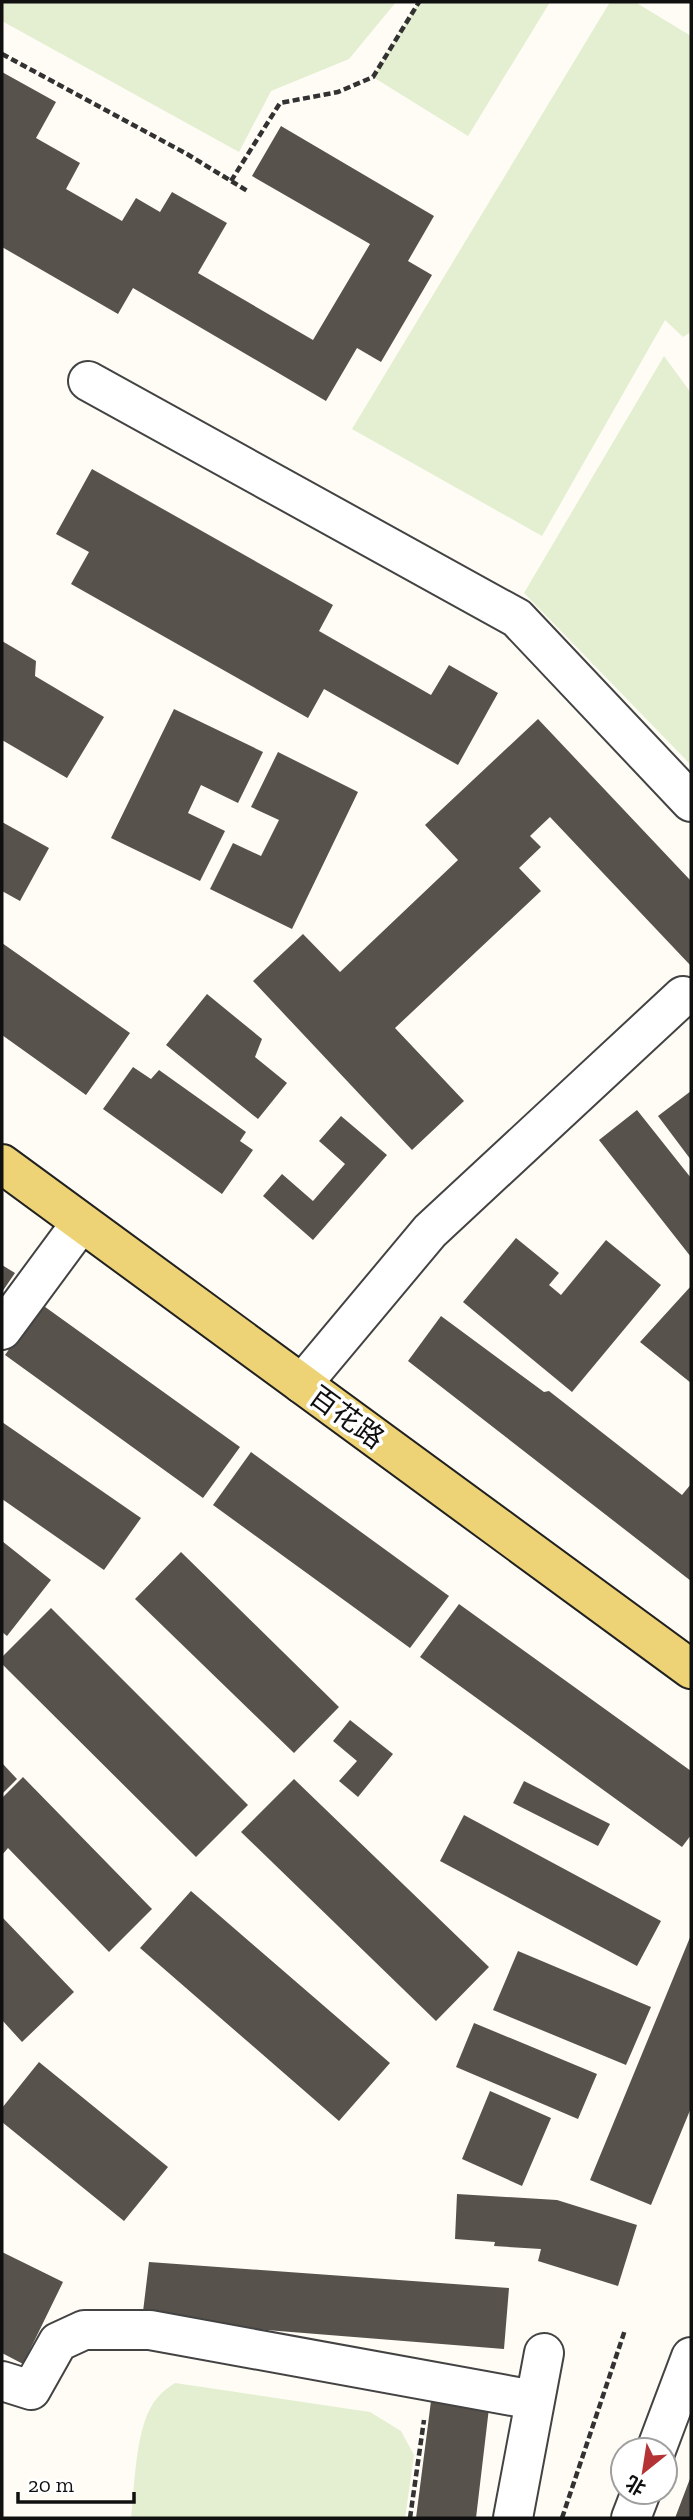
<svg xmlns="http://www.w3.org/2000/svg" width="693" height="2520" font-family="'Zilla Slab','Noto Sans SC',serif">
<rect width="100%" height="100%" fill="#fefcf4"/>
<path fill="#e3efd0" d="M2 2H396L349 59 271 91 239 152 2 21Z
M419 2H550L468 136 373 77Z
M610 2H635L691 36V332L683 337 665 320 542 536 352 429Z
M664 356 691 393V765L524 593Z
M175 2383 370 2412 401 2431 414 2455 405 2518H131C135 2485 135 2422 158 2397 163 2391 169 2387 175 2383Z"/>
<path fill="#58524d" d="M2 72 56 102 36 138 80 163 66 189 122 221 136 198 160 212 172 192 227 223 198 273 313 340 370 244 252 176 281 126 434 216 408 261 432 275 381 362 357 348 326 401 133 288 118 314 2 247Z
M92 469 333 605 319 631 431 695 449 665 498 693 458 765 324 689 308 718 71 584 89 552 56 534Z
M2 641 36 661 35 676 104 717 67 778 2 740Z
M174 709 263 752 238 803 201 785 188 813 225 831 200 881 111 838Z
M538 719 691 881V966L550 817 530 836 541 847 519 868 541 891 395 1028 464 1101 412 1150 253 981 303 934 340 972 458 860 425 825Z
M278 752 358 792 292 929 210 889 233 843 261 856 279 820 251 807Z
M2 822 49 848 20 901 2 891Z
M2 943 130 1033 86 1095 2 1035Z
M207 994 262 1039 255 1057 287 1083 258 1119 166 1045Z
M133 1067 151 1079 159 1070 246 1132 240 1141 253 1150 222 1194 103 1109Z
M691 1091V1160L658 1116Z
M637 1110 691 1178V1257L599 1140Z
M341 1116 387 1155 313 1240 263 1196 282 1174 313 1201 345 1164 319 1141Z
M516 1238 559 1273 549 1285 561 1295 606 1240 661 1285 572 1392 463 1302Z
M2 1265 15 1273 2 1292Z
M691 1286V1383L640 1342Z
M41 1304 240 1447 203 1498 5 1355Z
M441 1316 544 1392 549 1391 682 1495 691 1484V1581L408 1361Z
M2 1422 141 1518 104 1570 2 1499Z
M251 1452 449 1596 410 1648 213 1505Z
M2 1541 51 1580 7 1636 2 1632Z
M181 1552 339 1707 294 1753 135 1599Z
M459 1604 691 1771V1835L682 1847 420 1657Z
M51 1608 248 1805 196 1857 2 1664V1657Z
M350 1720 393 1754 358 1797 339 1781 357 1761 333 1741Z
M2 1763 17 1779 2 1794Z
M23 1777 152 1909 109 1952 8 1848 2 1855V1798Z
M294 1779 489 1967 436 2021 241 1832Z
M524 1781 610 1824 598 1846 513 1803Z
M464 1815 661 1921 637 1966 440 1861Z
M191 1891 390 2063 339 2121 140 1948Z
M2 1917 74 1992 22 2042 2 2020Z
M691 1935V2108L651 2205 590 2180Z
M518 1951 651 2007 626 2065 493 2010Z
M474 2023 597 2074 578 2119 456 2067Z
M39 2062 168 2167 124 2221 2 2122V2108Z
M490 2091 551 2118 522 2186 462 2159Z
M457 2194 557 2200 637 2225 618 2286 538 2261 541 2249 494 2246 495 2242 455 2239Z
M2 2252 63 2282 23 2364 2 2353Z
M149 2262 509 2288 504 2349 142 2320Z
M431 2401 489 2408 476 2518H416Z
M691 2476V2518H675Z"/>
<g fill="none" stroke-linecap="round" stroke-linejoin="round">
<g stroke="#434343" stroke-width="42">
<path id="minor" d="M88 381 517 618 691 802
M2 1330 81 1223
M302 1384 430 1231 683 996
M2 2381 31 2390 58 2342 84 2330H150L534 2400
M656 2450 691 2357
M513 2518 544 2353
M631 2518 641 2492"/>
</g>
<g stroke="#212121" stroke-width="42">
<path id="major" d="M2 1164 691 1669"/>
</g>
<path stroke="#323232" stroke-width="4.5" stroke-dasharray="7 3.5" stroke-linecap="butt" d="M2 54 187 154 249 192
M231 181 280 103 338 92 373 77 419 2
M410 2518 424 2420
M562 2518 625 2330"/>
<use href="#minor" stroke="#fff" stroke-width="38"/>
<use href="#major" stroke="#edd375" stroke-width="38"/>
</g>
<g text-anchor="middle" stroke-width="7" stroke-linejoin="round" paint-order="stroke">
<g font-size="28" fill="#101010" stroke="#fff">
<text transform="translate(347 1417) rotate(36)" y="10">百花路</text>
</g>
</g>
<rect width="693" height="2520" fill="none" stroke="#101010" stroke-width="7"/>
<g transform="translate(644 2471) rotate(210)"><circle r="33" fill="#ffffff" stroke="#9f9f9f" stroke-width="2"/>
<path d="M0-5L12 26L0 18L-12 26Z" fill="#b53335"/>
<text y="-10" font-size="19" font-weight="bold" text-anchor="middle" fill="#101010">北</text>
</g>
<path d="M18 2492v10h116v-10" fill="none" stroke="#101010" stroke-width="3.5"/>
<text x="28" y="2492" font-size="21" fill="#101010" stroke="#ffffff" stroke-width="5" paint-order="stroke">20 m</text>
</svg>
